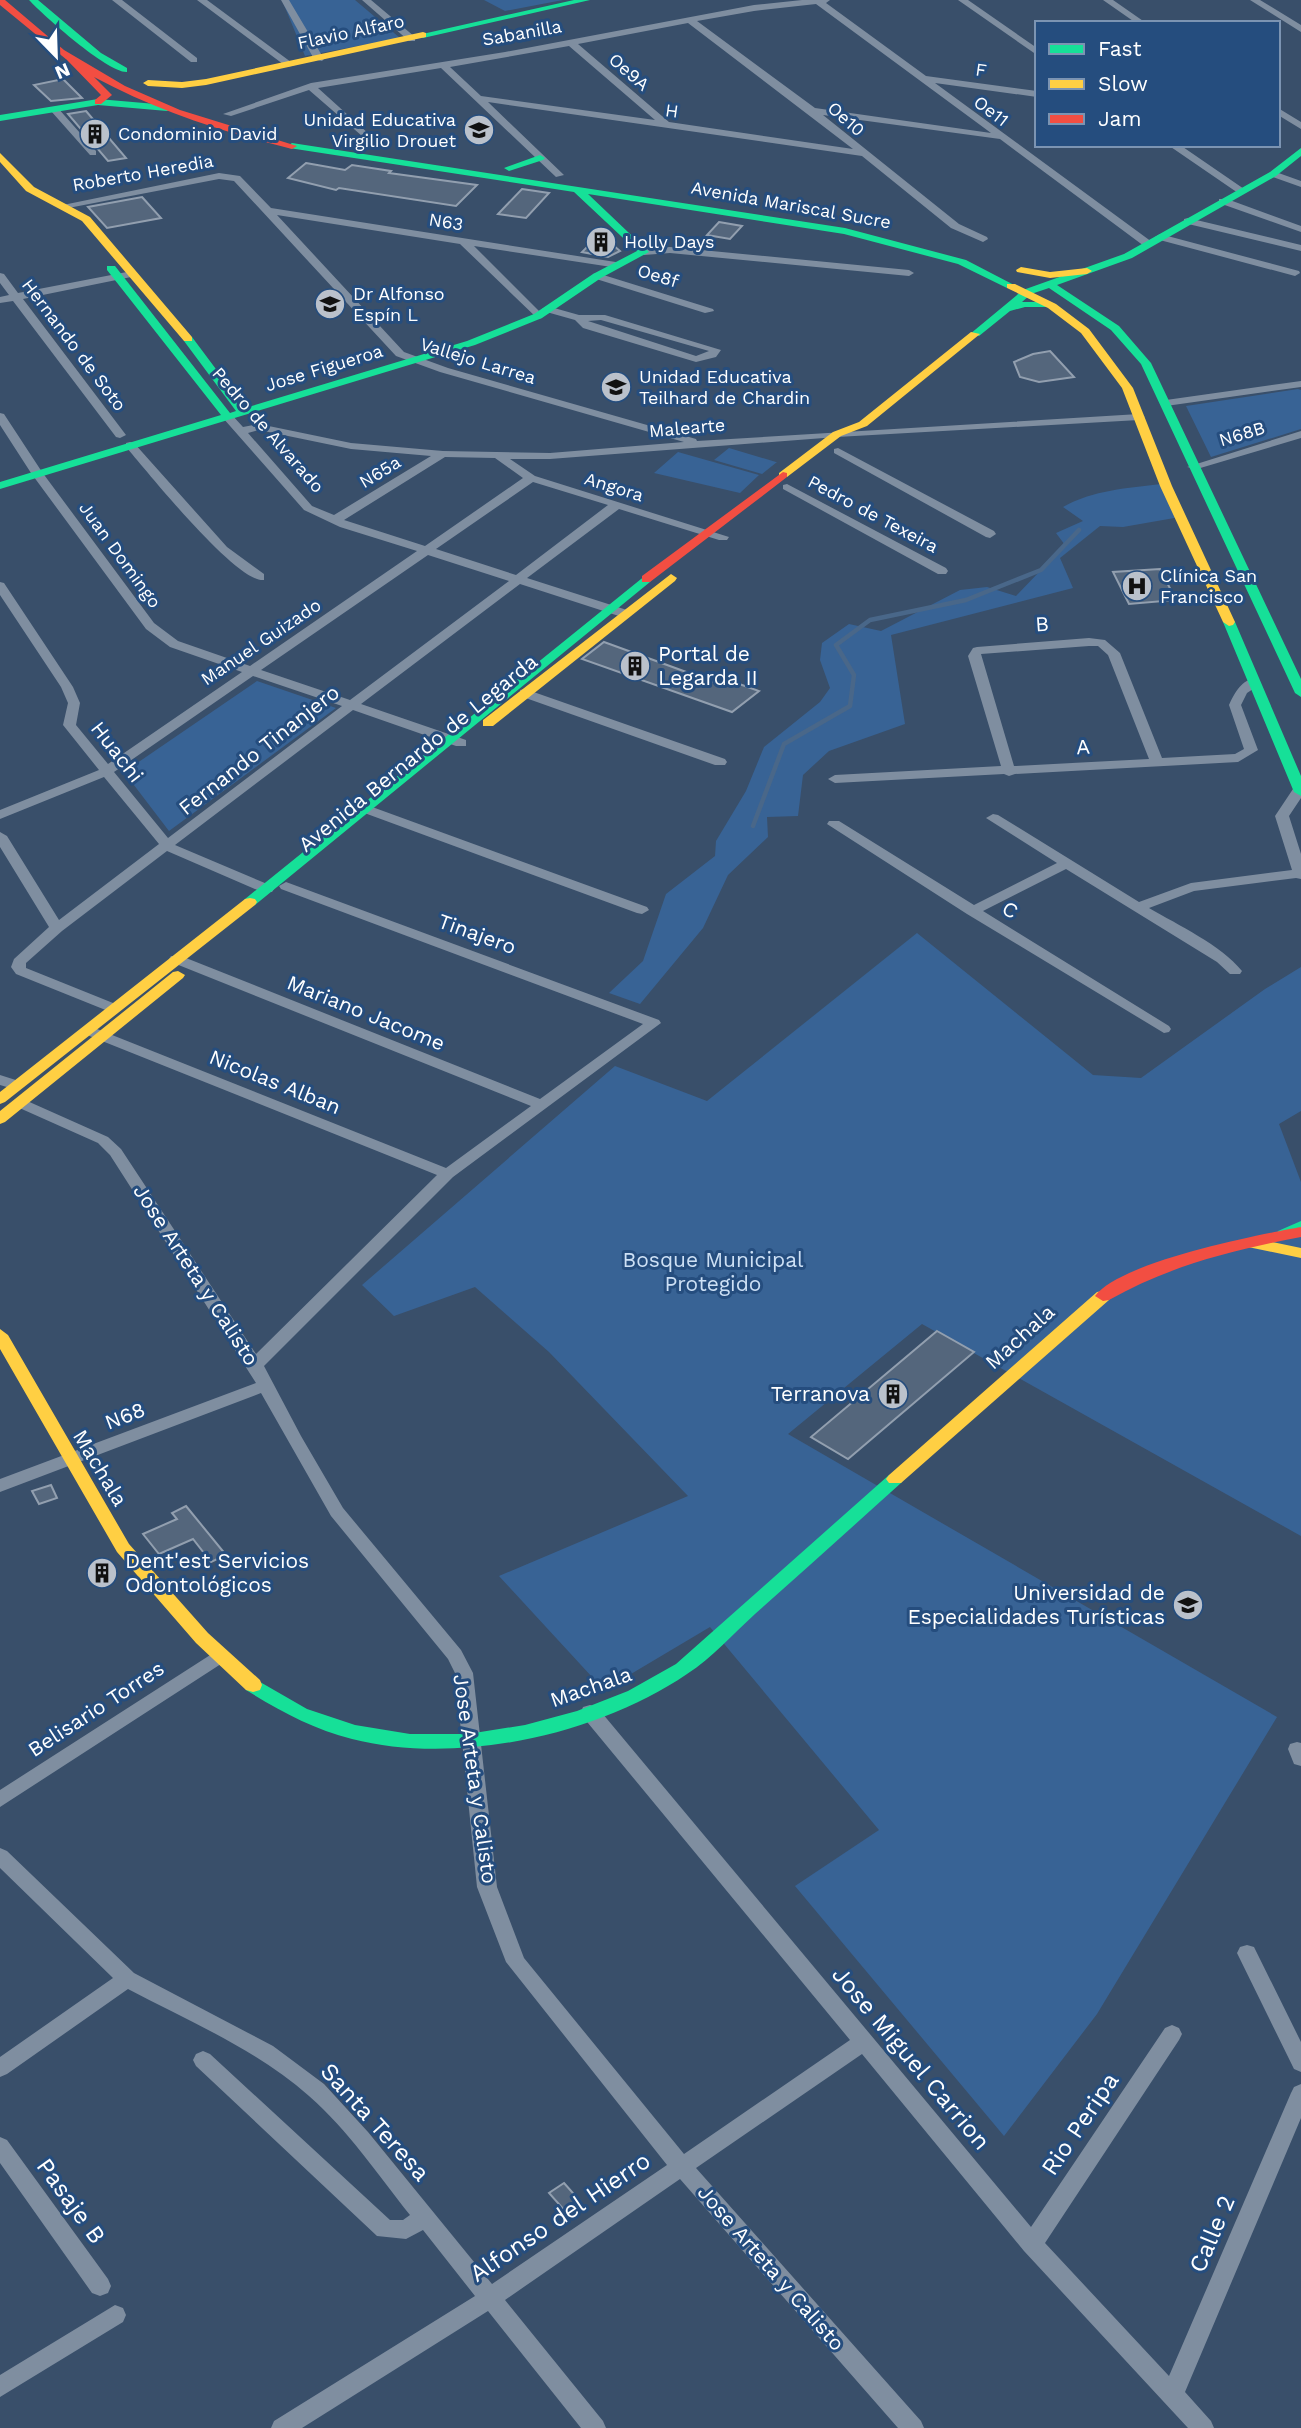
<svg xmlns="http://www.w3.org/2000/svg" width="1301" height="2428" font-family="'Work Sans',sans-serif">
<rect width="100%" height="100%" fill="#394f6a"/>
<path fill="#386395" d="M282 0H355L400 38 305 56Z
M484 0H563L505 11Z
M1298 389 1301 390V429L1211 457 1186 406Z
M729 448 776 462H777L762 474 714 460Z
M678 452 759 475 740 493 654 473Z
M1161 484 1180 517 1123 527 1100 526 1060 558 1073 588 891 635 905 724 829 751 803 775 798 816 767 817 768 837 728 875 703 928 640 1004 609 993 643 961 666 894 715 856 716 841 746 791 764 747 820 702 830 688 820 660 822 643 849 624 881 631 960 590 987 587 1016 596 1065 545 1056 533 1083 521 1063 507C1093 490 1128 488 1161 484Z
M257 681 336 708 169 831 124 772Z
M917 933 1093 1075 1141 1078 1265 989 1301 967V1111L1279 1124 1301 1182V1536L922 1324 788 1434 1277 1717 1097 2014 1004 2136 795 1886 879 1830 710 1627 604 1690 499 1576 688 1496 549 1352 475 1287 394 1316 362 1285 615 1066 707 1101Z"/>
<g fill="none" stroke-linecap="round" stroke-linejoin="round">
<path stroke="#496789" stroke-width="4.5" d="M753 826 784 744 850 706 854 675 836 645 870 620 966 600 1041 570 1079 530"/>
</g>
<path fill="#54667c" stroke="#929faf" stroke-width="2" d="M63 79 82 98 51 101 34 85Z
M86 111 126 158 108 161 68 114Z
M306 163 345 170 352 165 391 171 389 173 477 185 456 206 339 188 336 190 288 178Z
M522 189 549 193 526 218 498 214Z
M142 197 161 218 107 228 88 207Z
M719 222 742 226 730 239 707 235Z
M600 234 620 251 608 257 582 252Z
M1050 351 1074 377 1039 382 1020 377 1014 362 1033 354Z
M1160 569 1176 600 1129 604 1113 572Z
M604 642 722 685 728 680 759 691 732 712 582 659Z
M937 1331 974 1352 848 1459 811 1437Z
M51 1485 57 1498 39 1504 32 1491Z
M186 1506 226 1555 211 1562 193 1539 159 1554 143 1534 177 1519 172 1513Z
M564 2183 580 2201 565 2211 549 2193Z"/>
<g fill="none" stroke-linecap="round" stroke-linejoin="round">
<path fill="#7f8ea0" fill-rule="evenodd" d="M112 0H122L197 58V62H191Z
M197 0H207L295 65 287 67Z
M281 0H289L324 59 322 61 314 59Z
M362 0H371L415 37V41H409Z
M802 0H830L826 3 926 76 1037 91V97L935 83 1152 242V246H1144L1000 139 823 115 959 224 987 237 988 239 983 242 951 228 862 156 488 102 564 175 556 177 441 68 318 88 380 144 382 146 377 149 309 90 231 116 223 114 311 83 505 52 754 5ZM816 4 991 133 815 108 697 21 754 11ZM688 23 853 149 669 122 578 44ZM569 46 655 120 481 96 450 67Z
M958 0H968L1037 48V55Z
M1103 0H1113L1146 23H1136Z
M1250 0H1260L1301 25V32Z
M51 107H57L96 151V155H90L51 111Z
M1278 108 1301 122V129L1278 115Z
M1168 145H1180L1247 191 1238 193Z
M1273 171 1301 181V187L1270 176 1268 174Z
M219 173 240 176 271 208 622 263 623 265 618 268 474 246 542 314V318L538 319 460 244 277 215 404 352 448 368 696 439 697 441 1139 414 1145 417 1139 420 837 437 550 459H510L535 476 729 537 727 540H719L619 509 527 578 630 611V617H622L520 584 361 704 466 740V746H456L353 710 175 845 272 886 274 889 272 892H262L167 851 62 931 26 963V968L118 1005 120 1008 118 1011H108L16 974 11 967 14 959 49 927 0 847V832L7 836 59 920 159 844 104 777 0 819V810L99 770 63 725 68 703 61 687 0 595V582L4 583 73 687 80 703 76 725 108 764 242 672 170 647 146 629 31 473 0 425V413L4 414 42 472 154 623 178 641 250 666 417 551 340 527 304 510 223 418V414H231L243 427 259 424 351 443 443 451 550 453 684 442 440 372 396 356 234 181 219 179 63 209 58 206ZM259 430 351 449 431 456 334 515 312 506 248 433ZM445 457 495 458 523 478 425 546 344 520ZM533 482 608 505 516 575 436 549ZM428 555 509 581 350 700 261 670ZM253 676 342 706 168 838 114 772Z
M1219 199H1227L1301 226V232L1219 203Z
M1188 218 1301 245V251L1184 223V219Z
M1160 234 1299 271 1300 273 1295 276 1156 239 1155 237Z
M670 247 909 270 914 273 909 276 670 253 644 255 639 252 644 249Z
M132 271 137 274 136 276 23 299 126 435 120 438 116 437 13 301 0 303V297L9 295 0 283V273L4 274 18 293Z
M597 273 713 309 714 311 705 313 593 278V274Z
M547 306 579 315H605L721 350 716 357 696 362 583 328 575 320 543 311 542 309ZM601 320 709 351 696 356 588 321Z
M1301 381V387L1166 406 1160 403 1166 400Z
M1301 431V438L1197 469 1187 467Z
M130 442 134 443 227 547 264 574V580C237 584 147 471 126 447V443Z
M838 448 994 531 996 534 990 538 986 537 834 453V449Z
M787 484 946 568 948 571 946 574H938L783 489V485Z
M1089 638 1105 640 1120 653 1162 758 1235 754 1244 749 1229 705C1235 692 1243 677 1259 679V685L1247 693 1241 705 1258 750 1238 762 1015 774 1009 776 1004 774 835 783 828 779 835 775 1001 766 968 656 973 648 977 647ZM1089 646H1098L1108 655 1149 759 1014 766 981 654Z
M525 689 725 759 727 762 725 765H715L520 696V690Z
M1301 785V798L1289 816 1301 854V879L1296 878 1194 891 1149 908C1178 925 1221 945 1242 971L1240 974H1230L1217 962 1066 869 983 911 1169 1026 1171 1029 1169 1032 1164 1033 967 914 827 824 829 821H839L974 905 1057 863 986 818 993 814 998 815 1139 902 1191 883 1292 870 1275 816 1295 786Z
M364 804 647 907 649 910 642 914 637 913 359 811 357 808Z
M286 882 659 1020 661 1023 453 1177 264 1366 301 1436 343 1508 461 1650 473 1673 497 1887 524 1958 684 2154 850 2040 583 1717 581 1712 583 1707 590 1705 597 1707 1031 2227 1165 2028 1172 2025 1179 2028 1182 2034 1179 2040 1045 2243 1169 2376 1291 2093 1294 2087 1301 2084V2118L1185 2392 1211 2421 1214 2428H1188L1024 2251 862 2054 696 2168 921 2421 924 2428H898L680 2179 505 2300 603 2421 606 2428H581L488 2311 302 2428H271L274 2421 475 2296 423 2230 406 2239 377 2236 196 2066 193 2060 196 2054 203 2051 210 2054 390 2220H403L410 2215C378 2175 348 2130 309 2096 257 2050 189 2021 128 1989L7 2074 0 2077V2057L113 1978 0 1868V1848L7 1851 134 1973 273 2046 324 2084 368 2132 492 2284 667 2165 506 1962 477 1887 455 1673 448 1659 331 1516 261 1393 0 1492V1479L256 1383 110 1155 98 1143 15 1106 12 1103 15 1100H25L108 1137 121 1149 256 1354 437 1175 87 1035 85 1032 87 1029H97L446 1168 531 1106 171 962 169 959 171 956H181L540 1099 643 1024 281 889 279 886Z
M0 1075 22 1082 25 1085 17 1090 0 1085Z
M218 1650 224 1652 227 1657 224 1662 0 1807V1790Z
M1297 1742 1301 1743V1766L1294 1764 1288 1749 1290 1744Z
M1247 1945 1254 1947 1301 2042V2072L1294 2069 1237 1953 1240 1947Z
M0 2137 7 2140 108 2279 111 2286 108 2293 100 2296 92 2293 0 2163Z
M115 2305 123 2308 126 2315 123 2322 0 2397V2375Z"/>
<path fill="#16e098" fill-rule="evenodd" d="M29 0H38L101 53 127 68V72C108 73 44 16 29 0Z
M574 0H590L423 38 418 35Z
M98 99 167 105 172 108 167 111 98 105 0 121V115Z
M292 143 845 228 966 260 1016 286 1007 288 958 264 844 234 588 194 649 252 601 278 542 318 475 345 0 489V482L221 415 107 270V266H115L230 413 236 411 184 341V337H192L245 408 467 341 534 314 593 274 637 251 574 192 289 148 287 146Z
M1301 148V156L1276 176 1132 258 1057 285 1119 326 1151 363 1301 679V697L1295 693 1141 364 1111 330 1049 288 1031 294 1022 302H1048L1052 303V307H1025L1010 311 979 336 970 334 1023 290 1124 254 1270 172Z
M540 155 545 158 543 160 509 171 504 168Z
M646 575 652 579 650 582 255 905H245L243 902 245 899Z
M1229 618 1235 622 1301 776V796L1294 792 1223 622Z
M1301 1221V1233L1284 1240 1278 1239 1276 1235 1278 1231Z
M895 1473 901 1475 904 1479 901 1483C852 1527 804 1571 755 1614 733 1634 712 1658 687 1674 598 1735 457 1766 352 1739 313 1729 280 1711 246 1690L244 1685 246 1680 253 1678 307 1709 355 1725 410 1734H468L525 1725 577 1711 628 1691 676 1664 889 1475Z"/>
<path fill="#ffcf43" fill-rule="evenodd" d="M423 32 426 33V37L206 85 182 88 148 86 143 83 148 80 182 82 206 79Z
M0 153 34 187 90 217 192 337V341H184L82 221 26 191 0 162Z
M1021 267 1050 272 1087 268 1092 271 1087 274 1050 278 1017 272 1016 270Z
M1007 284H1015L1056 304 1089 329 1133 388 1172 486 1235 622 1233 625 1229 626 1223 622 1160 486 1122 388 1081 333 1048 308 1007 288Z
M971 332 980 334 867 426 841 436 787 477H779V473L833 432 859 422Z
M671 574 677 578 675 581 493 726H483V720Z
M250 898 255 899 257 902 255 905 5 1102 0 1104V1092L245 899Z
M178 971 185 975 183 978 5 1122 0 1124V1111L173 972Z
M1254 1238 1301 1248V1258L1248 1247 1246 1243 1248 1239Z
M1103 1291 1109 1292 1111 1296 1109 1300 901 1483H889L886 1479 889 1475 1097 1292Z
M0 1329 8 1335 129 1544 208 1633 260 1680 262 1685 260 1690 253 1692 246 1690 196 1643 117 1552 0 1349Z"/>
<path fill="#f24e42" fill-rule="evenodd" d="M0 0H5L64 50 125 86 180 110 297 146 292 149C223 132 157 111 94 77L112 95 101 104H95V100L101 95 67 60 0 5Z
M783 472 787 473V477L650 582H642V576Z
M1301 1227V1237C1233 1250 1169 1266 1109 1300L1103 1301 1095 1296C1120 1262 1257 1235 1301 1227Z"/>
</g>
<defs>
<g id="school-disc" transform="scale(1.575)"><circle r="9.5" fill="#bac1cb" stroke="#254d7e"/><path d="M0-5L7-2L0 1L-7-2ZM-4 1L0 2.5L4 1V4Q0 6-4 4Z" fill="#111"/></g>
<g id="building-disc" transform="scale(1.575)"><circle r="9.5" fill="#bac1cb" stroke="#254d7e"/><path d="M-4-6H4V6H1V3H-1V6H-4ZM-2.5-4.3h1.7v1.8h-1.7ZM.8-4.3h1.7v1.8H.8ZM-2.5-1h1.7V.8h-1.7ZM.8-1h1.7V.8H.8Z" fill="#111"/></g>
<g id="university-disc" transform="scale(1.575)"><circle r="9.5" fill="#bac1cb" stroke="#254d7e"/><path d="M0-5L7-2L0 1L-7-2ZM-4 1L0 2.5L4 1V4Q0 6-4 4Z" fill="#111"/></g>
<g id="hospital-disc" transform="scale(1.575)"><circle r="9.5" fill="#bac1cb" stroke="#254d7e"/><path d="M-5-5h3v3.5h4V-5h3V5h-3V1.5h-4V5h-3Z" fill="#111"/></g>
</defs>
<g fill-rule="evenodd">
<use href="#school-disc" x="479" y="130"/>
<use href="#building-disc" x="95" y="134"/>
<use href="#building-disc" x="601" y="242"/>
<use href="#school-disc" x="330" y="304"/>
<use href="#university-disc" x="616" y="387"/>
<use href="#hospital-disc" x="1137" y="586"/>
<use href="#building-disc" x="635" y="666"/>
<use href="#building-disc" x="893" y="1394"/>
<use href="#building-disc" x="102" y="1573"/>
<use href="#university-disc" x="1188" y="1605"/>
</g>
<g text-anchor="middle" stroke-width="6" stroke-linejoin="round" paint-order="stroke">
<g font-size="18" fill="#fff" stroke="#254d7e">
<text transform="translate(351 32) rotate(-12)" y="6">Flavio Alfaro</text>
<text transform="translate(522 33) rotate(-10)" y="6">Sabanilla</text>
<text transform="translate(981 70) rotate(8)" y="6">F</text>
<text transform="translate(629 72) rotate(41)" y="6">Oe9A</text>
<text transform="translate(672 111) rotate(8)" y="6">H</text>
<text transform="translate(991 111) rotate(37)" y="6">Oe11</text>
<text transform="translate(846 119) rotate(41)" y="6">Oe10</text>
<text transform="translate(143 173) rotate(-10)" y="6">Roberto Heredia</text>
<text transform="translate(791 205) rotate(10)" y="6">Avenida Mariscal Sucre</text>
<text transform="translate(446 222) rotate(9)" y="6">N63</text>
<text transform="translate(658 276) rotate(17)" y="6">Oe8f</text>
<text transform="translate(74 345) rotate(53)" y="6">Hernando de Soto</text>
<text transform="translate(478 361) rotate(17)" y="6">Vallejo Larrea</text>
<text transform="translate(324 368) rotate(-17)" y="6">Jose Figueroa</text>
<text transform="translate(687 428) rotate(-5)" y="6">Malearte</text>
<text transform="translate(268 430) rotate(49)" y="6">Pedro de Alvarado</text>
<text transform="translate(1242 434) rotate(-17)" y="6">N68B</text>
<text transform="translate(380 472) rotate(-31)" y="6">N65a</text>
<text transform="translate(614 487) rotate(17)" y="6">Angora</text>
<text transform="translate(873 514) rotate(28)" y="6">Pedro de Texeira</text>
<text transform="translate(120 555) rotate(54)" y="6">Juan Domingo</text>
<text transform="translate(261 642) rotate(-34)" y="6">Manuel Guizado</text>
</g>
<g font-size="18" fill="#fff" stroke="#254d7e" text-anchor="start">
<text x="456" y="126" text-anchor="end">Unidad Educativa<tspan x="456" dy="21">Virgilio Drouet</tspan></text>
<text x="118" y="140">Condominio David</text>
<text x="624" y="248">Holly Days</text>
<text x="353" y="300">Dr Alfonso<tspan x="353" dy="21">Espín L</tspan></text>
<text x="639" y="383">Unidad Educativa<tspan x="639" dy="21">Teilhard de Chardin</tspan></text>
<text x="1160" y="582">Clínica San<tspan x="1160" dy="21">Francisco</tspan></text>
</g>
<g font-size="21" fill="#fff" stroke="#254d7e">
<text transform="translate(1042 624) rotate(-4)" y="7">B</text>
<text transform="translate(1083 747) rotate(-3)" y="7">A</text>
<text transform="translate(259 750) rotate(-38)" y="7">Fernando Tinanjero</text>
<text transform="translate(117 752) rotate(52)" y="7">Huachi</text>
<text transform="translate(418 753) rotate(-39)" y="7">Avenida Bernardo de Legarda</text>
<text transform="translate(1010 910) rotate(32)" y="7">C</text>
<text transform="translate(477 934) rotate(20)" y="7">Tinajero</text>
<text transform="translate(366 1013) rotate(22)" y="7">Mariano Jacome</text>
<text transform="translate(275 1082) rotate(22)" y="7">Nicolas Alban</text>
<text transform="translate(196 1275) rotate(57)" y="7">Jose Arteta y Calisto</text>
<text transform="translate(1020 1337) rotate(-42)" y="7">Machala</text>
<text transform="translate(125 1416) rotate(-21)" y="7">N68</text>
<text transform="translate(100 1468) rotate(59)" y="7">Machala</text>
<text transform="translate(591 1687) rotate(-19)" y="7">Machala</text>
<text transform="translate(96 1709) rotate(-33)" y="7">Belisario Torres</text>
<text transform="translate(475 1779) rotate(82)" y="7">Jose Arteta y Calisto</text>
<text transform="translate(771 2268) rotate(49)" y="7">Jose Arteta y Calisto</text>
</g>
<g font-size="21" fill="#fff" stroke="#254d7e" text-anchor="start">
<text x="658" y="661">Portal de<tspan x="658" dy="24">Legarda II</tspan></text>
<text x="870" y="1401" text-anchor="end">Terranova</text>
<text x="125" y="1568">Dent'est Servicios<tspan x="125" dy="24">Odontológicos</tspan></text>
<text x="1165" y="1600" text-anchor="end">Universidad de<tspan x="1165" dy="24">Especialidades Turísticas</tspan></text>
</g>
<g font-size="21" fill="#cde0f5" stroke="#254d7e">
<text x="713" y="1267">Bosque Municipal<tspan x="713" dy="24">Protegido</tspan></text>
</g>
<g font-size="24" fill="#fff" stroke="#254d7e">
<text transform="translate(911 2058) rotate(50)" y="8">Jose Miguel Carrion</text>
<text transform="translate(375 2122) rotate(48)" y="8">Santa Teresa</text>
<text transform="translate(1080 2124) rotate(-56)" y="8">Rio Peripa</text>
<text transform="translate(71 2201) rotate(54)" y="8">Pasaje B</text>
<text transform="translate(560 2217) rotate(-34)" y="8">Alfonso del Hierro</text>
<text transform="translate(1212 2234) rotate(-67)" y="8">Calle 2</text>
</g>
</g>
<rect x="1035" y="21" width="245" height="126" fill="#254d7e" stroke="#7c94b2" stroke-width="2"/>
<rect x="1049" y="44" width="35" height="10" fill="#16e098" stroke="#7c94b2" stroke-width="2"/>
<text x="1098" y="56" font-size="21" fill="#ffffff">Fast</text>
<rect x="1049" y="79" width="35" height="10" fill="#ffcf43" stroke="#7c94b2" stroke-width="2"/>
<text x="1098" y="91" font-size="21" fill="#ffffff">Slow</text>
<rect x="1049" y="114" width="35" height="10" fill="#f24e42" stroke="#7c94b2" stroke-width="2"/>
<text x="1098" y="126" font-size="21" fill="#ffffff">Jam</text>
<g transform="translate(56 56) rotate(157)" stroke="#254d7e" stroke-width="5" paint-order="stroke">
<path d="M0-5L12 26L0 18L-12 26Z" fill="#ffffff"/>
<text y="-10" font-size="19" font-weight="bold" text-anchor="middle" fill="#ffffff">N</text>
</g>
</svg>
